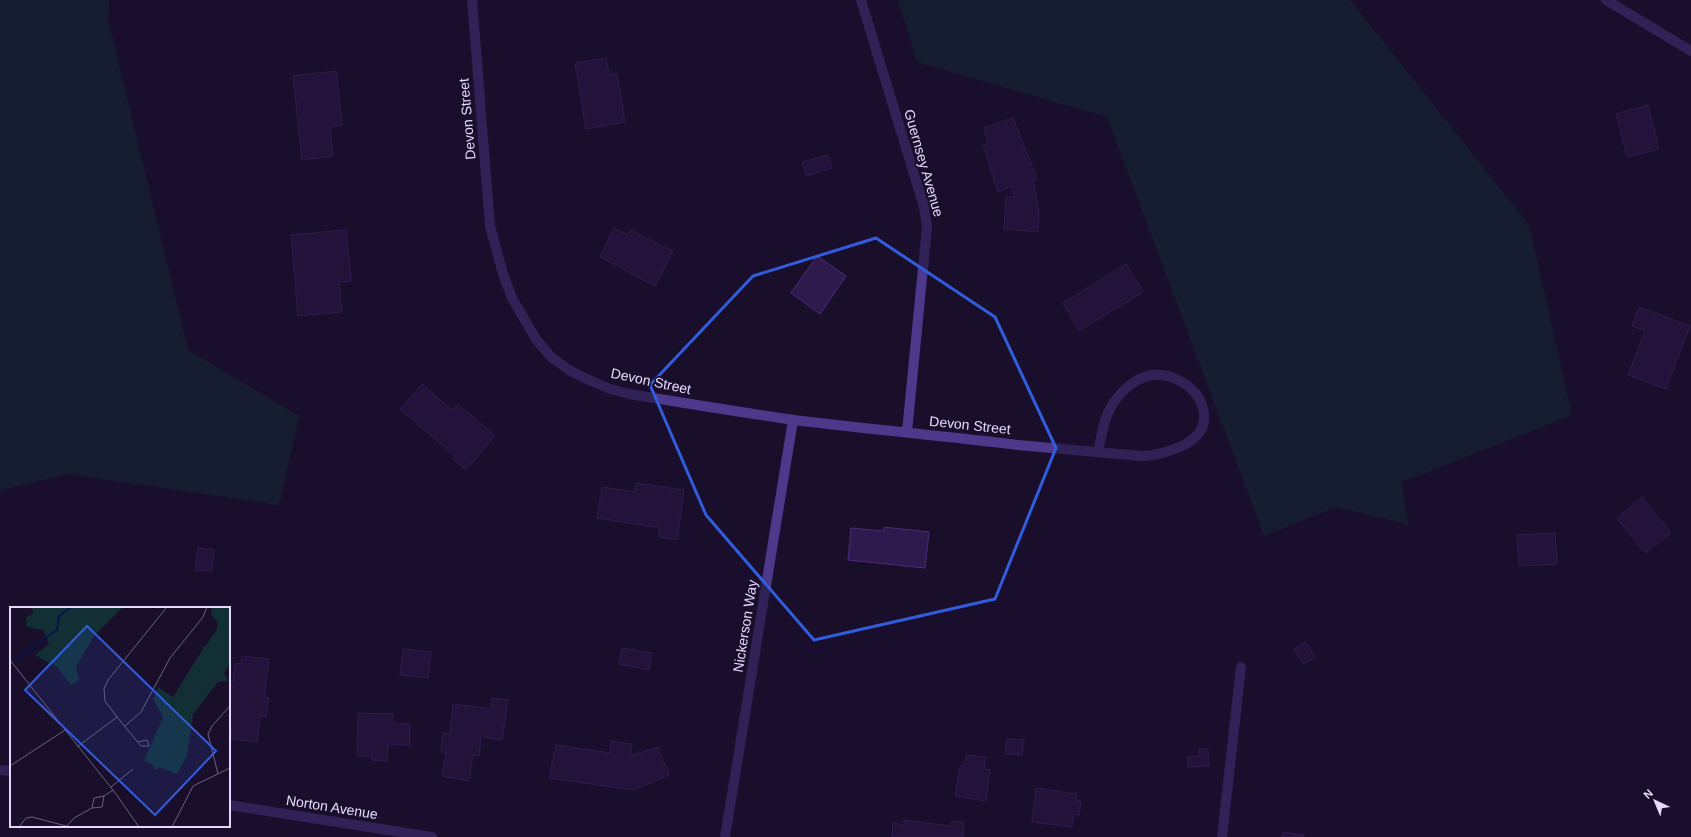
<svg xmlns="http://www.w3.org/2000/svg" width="1691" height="837" font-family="Helvetica,sans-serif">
<rect width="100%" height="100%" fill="#1a0f2b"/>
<path fill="#122f35" d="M0 0H109L108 19 188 350 299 416 279 505 68 474 0 490Z
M898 0H1350L1529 225 1572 415 1402 482 1408 524 1336 507 1264 536 1107 117 917 62Z"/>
<path fill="#2f1a4d" stroke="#4b2b7a" d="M606 58 609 75 617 74 625 122 586 129 575 63Z
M336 71 342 125 330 127 333 156 302 160 293 76Z
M1648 105 1659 149 1627 157 1616 114Z
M1013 118 1037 179 1033 180 1039 213 1038 232 1004 229 1006 197H1014L1012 186 998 192 983 145 988 144 984 128Z
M828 155 832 168 806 176 802 162Z
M614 228 628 235 631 230 673 251 655 286 600 257Z
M346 230 351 281 339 282 342 312 298 316 291 235Z
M817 256 846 276 820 314 791 293Z
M1126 264 1143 292 1079 331 1063 303Z
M1639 307 1690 326 1666 389 1628 375 1645 331 1632 326Z
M422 384 453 411 458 404 495 436 466 470 453 459 455 456 400 409Z
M636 483 684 490 677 540 659 537 660 528 597 518 602 487 635 492Z
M1642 497 1671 533 1645 553 1617 518Z
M884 527 929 532 925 568 848 560 851 528 884 531Z
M1555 533 1557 564 1519 566 1517 535Z
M198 548 214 550 212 571 195 570Z
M1305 642 1315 657 1303 664 1294 649Z
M622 648 652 653 649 670 619 664Z
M403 649 431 652 428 678 400 675Z
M242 656 269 659 264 697 269 698 266 716H260L257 742 231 739 232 732H229V680L233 681 235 663 241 664Z
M492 698 508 700 502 740 481 737 479 756 473 755 469 781 442 776 446 753 441 752 443 733 450 734 453 704 491 709Z
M358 713 393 714 392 723 410 724V745L388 744 387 761 372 760V756H357Z
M1007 739 1024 740 1022 755 1005 754Z
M611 741 632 744 630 756 658 747 669 775 633 790 549 778 556 745 610 753Z
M1199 749H1208L1209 766 1188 767 1187 757 1199 756Z
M966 755 986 757 984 769 990 770 986 801 955 796 960 766H964Z
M1036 788 1077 794 1076 801H1081L1079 815 1074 814 1072 827 1032 822Z
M904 820 951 826 952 821 964 822 963 837H892L893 823 904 825Z
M1283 832 1304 835V837H1282Z"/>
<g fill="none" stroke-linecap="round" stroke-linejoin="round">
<path stroke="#4d388c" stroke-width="10" d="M1222 837 1241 667"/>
<path stroke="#4d388c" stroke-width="10" d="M472 0 490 226 503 274 512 298 536 339 551 357 569 370 589 380 610 389 629 394C684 403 739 412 794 420 868 429 943 436 1018 445 1051 448 1085 451 1118 454 1129 454 1143 458 1153 455 1179 450 1213 438 1202 405 1195 384 1165 369 1144 377 1134 381 1124 389 1117 398 1104 414 1102 433 1098 452
M861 0 924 207 927 227 907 432
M1606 0 1691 51
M0 770 11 771
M229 805 432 837
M725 837 793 420"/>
</g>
<path d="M0 0H1691V837H0ZM876 238 995 317 1056 448 995 599 814 640 706 515 650 385 753 276Z" fill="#1a0f2b" fill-opacity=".55" fill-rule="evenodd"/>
<path fill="none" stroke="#315cdc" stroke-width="3" stroke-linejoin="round" d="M876 238 995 317 1056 448 995 599 814 640 706 515 650 385 753 276Z"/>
<g text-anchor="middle" stroke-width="3.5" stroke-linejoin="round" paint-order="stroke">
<g font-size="14" fill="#e5d9ff" stroke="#1a0f2b">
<text transform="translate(467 119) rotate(-95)" y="5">Devon Street</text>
<text transform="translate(924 163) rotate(74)" y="5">Guernsey Avenue</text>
<text transform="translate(651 381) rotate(12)" y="5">Devon Street</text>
<text transform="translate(970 425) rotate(6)" y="5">Devon Street</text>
<text transform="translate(745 626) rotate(-81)" y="5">Nickerson Way</text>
<text transform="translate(332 807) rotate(9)" y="5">Norton Avenue</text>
</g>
</g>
<g transform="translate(10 607)">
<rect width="220" height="220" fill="#1a0f2b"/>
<path d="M21 0H113L84 29 66 60 69 73 61 78 47 60 25 48 39 37 33 23 17 20 16 11 24 6ZM202 0H220V56L214 66 218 74 208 75 183 107 177 149 167 167 149 160 146 163 142 157 134 154 153 110 143 92 148 80 163 90 193 42 192 39 195 40 206 24 208 16 201 7Z" fill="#122f35"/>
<path fill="none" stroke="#08134c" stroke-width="2" d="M5 53 47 23 49 9 61 0"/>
<path fill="none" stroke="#6b6080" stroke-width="1" d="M0 53 106 187 129 220M115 119 131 105 160 51 193 10 197 0M128 135 137 133 139 139H131L126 133 107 110 95 94 94 82 98 73 157 0M67 140 107 110M0 159 55 123M208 167 198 127 202 119 220 99M101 180 123 162M82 201 84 191 94 189 103 183M9 220 16 211 22 210 60 220M56 220 64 211 82 201 92 200 94 189M162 220 183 179 220 161"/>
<path fill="#315cdc" fill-opacity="0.15" stroke="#315cdc" stroke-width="2" d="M77 19 206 144 145 208 15 83Z"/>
<rect width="220" height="220" fill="none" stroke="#e5d9ff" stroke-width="2"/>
</g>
<g transform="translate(1655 801) rotate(316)" stroke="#1a0f2b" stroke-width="3" paint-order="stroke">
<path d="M0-3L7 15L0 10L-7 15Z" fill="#e5d9ff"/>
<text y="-6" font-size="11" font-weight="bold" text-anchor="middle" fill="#e5d9ff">N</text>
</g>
</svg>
